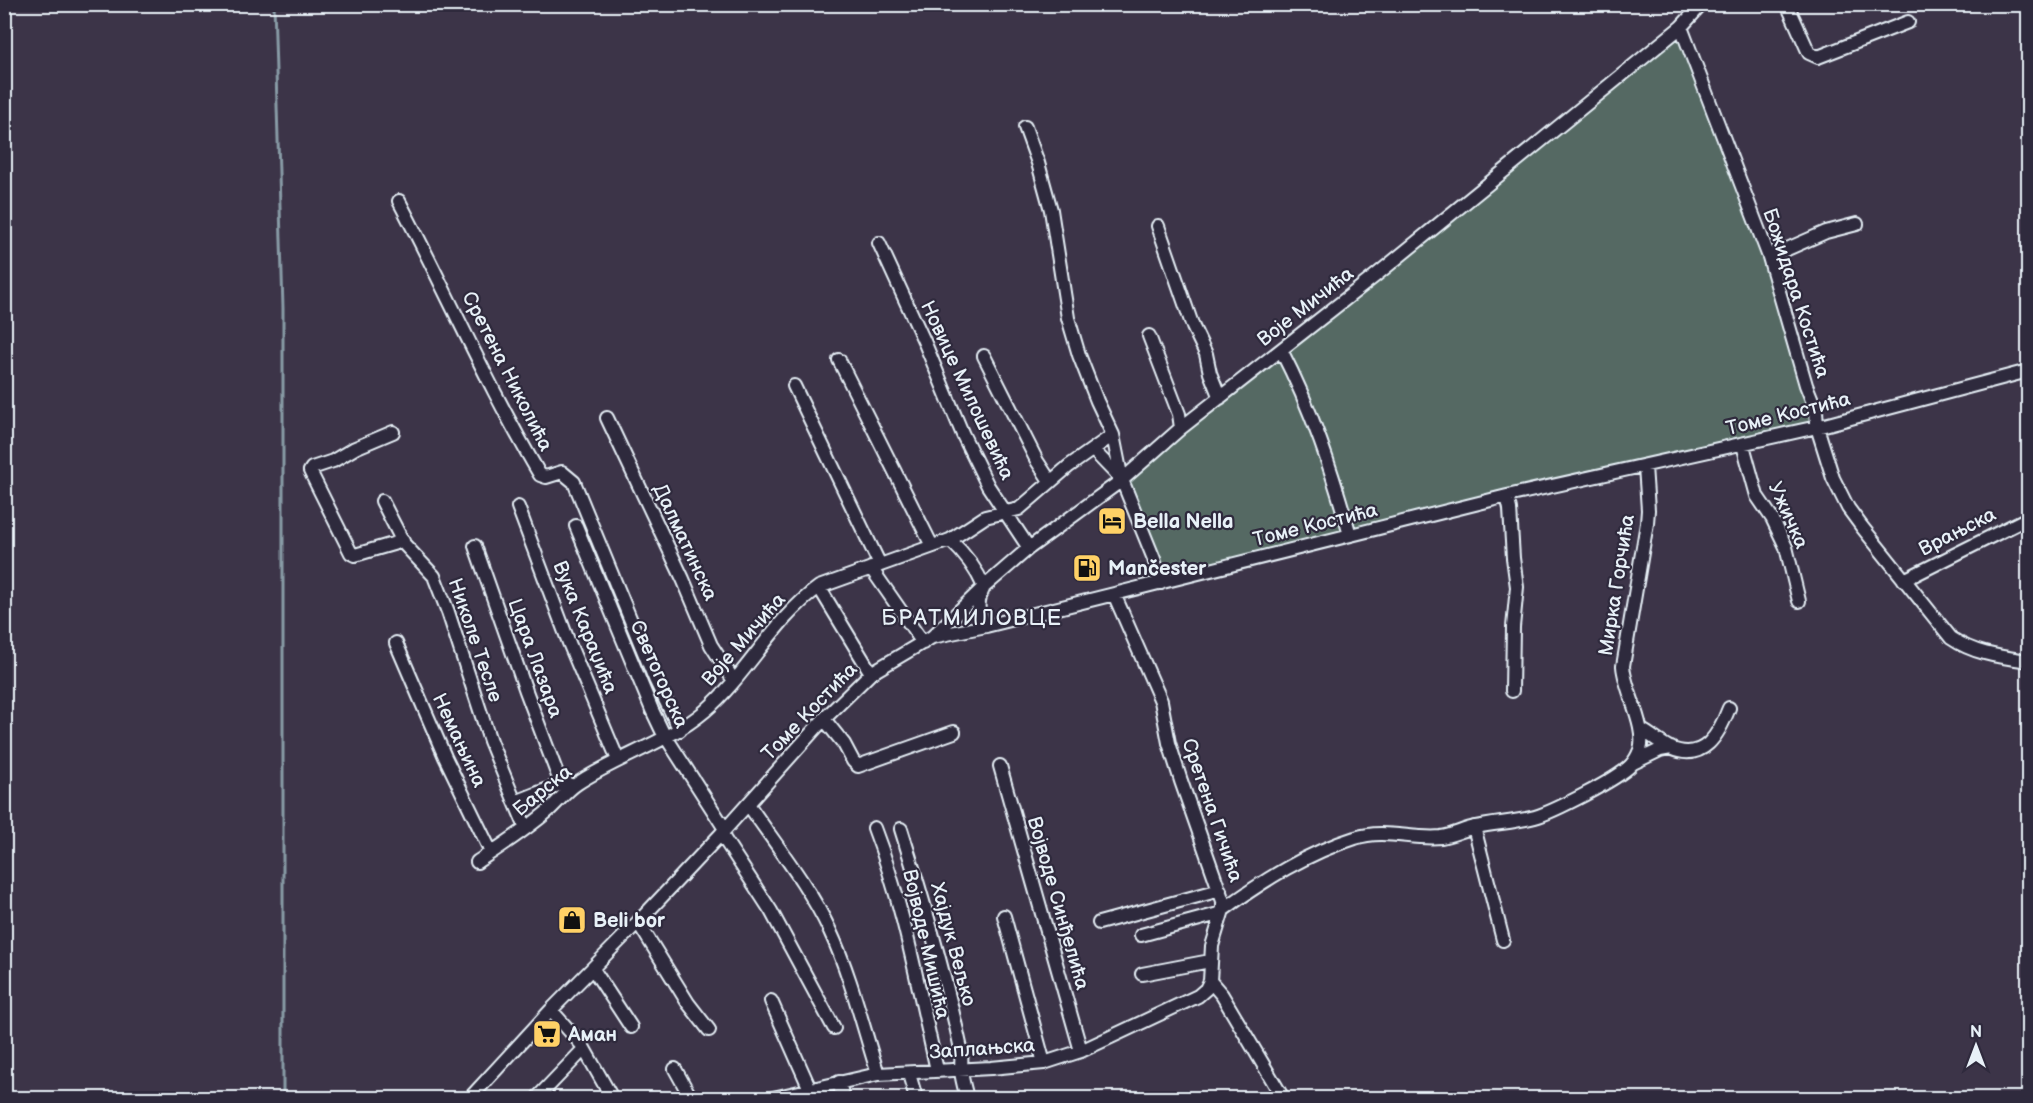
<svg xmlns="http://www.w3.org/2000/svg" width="2033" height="1103" font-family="'Balsamiq Sans',sans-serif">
<rect width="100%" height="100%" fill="#3c3448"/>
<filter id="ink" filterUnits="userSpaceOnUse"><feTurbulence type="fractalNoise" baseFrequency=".0167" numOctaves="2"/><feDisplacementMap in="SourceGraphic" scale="12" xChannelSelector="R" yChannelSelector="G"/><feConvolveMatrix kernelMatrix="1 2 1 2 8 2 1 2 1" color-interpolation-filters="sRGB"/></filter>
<g filter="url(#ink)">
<path fill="#556963" stroke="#9eadae" stroke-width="1.5" d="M1681 27 1769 257 1817 427 1161 583 1122 480Z"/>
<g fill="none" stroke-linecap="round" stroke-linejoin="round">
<path stroke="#889ba6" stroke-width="3" d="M274 4 283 308V1098"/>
<g stroke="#e8f1f8" stroke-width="16">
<path id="minor" d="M1787 4 1809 53 1818 57 1908 22
M1681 27 1769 257 1806 385 1816 410 1817 427 1833 478 1848 508 1862 527 1951 638C1974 654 2001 657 2028 661
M1025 127 1038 163 1051 210 1068 318 1079 355 1097 401 1113 435 1122 480 1154 559 1161 583
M399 201C447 292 488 387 540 475L546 477 562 472 574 482 655 679 680 730
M1158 226 1193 327 1206 354 1210 373 1220 398
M879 243 924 341 963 435 988 486 1029 548
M1769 257 1826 232 1857 224
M1149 336 1179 414 1181 428
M1281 350C1312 410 1332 471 1350 535
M984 356 1037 461 1050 481
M839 360 932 546
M794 386 880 565
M607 418 683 579 711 645 734 681
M393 432 355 448 333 461 312 468 310 471 351 553 355 555 403 541
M1743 445 1757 496 1772 518 1786 547 1799 601
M1093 450 1121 479
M1507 496 1510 509 1513 558 1517 587 1513 627 1512 691
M382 501 404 544 434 576 448 612 490 741 515 802
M518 507 569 643 618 760
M576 526 652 710 662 731 725 829
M950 540C965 554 976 568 984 587 976 603 977 611 986 626
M475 546 526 691 561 784
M871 568 923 643
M1904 580 2028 518
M1114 594 1161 701 1169 743 1181 781 1223 901V910L1212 946 1210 981 1222 995 1283 1098
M933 636 984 587 1029 548 1122 480 1181 428 1375 276 1681 27 1702 4
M396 643 445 757 491 852
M871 673 819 587 950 540 985 517 1019 509 1069 466 1113 435
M824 719 844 744 853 761 858 766 954 732
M1642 730C1651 735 1660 743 1670 748 1704 763 1719 734 1729 708
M1633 763 1660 750 1671 748
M1000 766 1081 1051
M748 804C776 845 809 886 830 931 851 976 863 1027 878 1074
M1474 827 1503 940
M526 828 515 802 561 784H569
M874 828C904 906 918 988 937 1070
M901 829C924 902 945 974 961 1049 962 1057 961 1064 961 1071 962 1080 965 1090 967 1098
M721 834 771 911 834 1028
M477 862C501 846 526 830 548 811 558 802 567 790 578 783 619 756 667 743 705 711 748 674 773 620 819 587
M1223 910C1264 880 1307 853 1355 838 1384 828 1412 840 1441 837 1454 835 1464 829 1476 827 1496 823 1516 822 1535 817 1553 812 1618 779 1631 765 1635 761 1638 755 1640 750 1647 726 1625 692 1623 666L1647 523 1648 510 1645 466
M1004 916 1044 1063
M638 922 688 1003 709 1030
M1099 923 1220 890
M1141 935 1222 913
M593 969 631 1027
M1142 974 1210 961
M771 1001 810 1089
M551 1010 582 1045 612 1098
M675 1069 691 1098
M909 1074 916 1098
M839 1082 843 1098
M470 1098 551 1010 638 922 721 834 824 719 871 673 932 637 986 626 1507 496 1817 427 2028 371
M537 1098 584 1049
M773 1098 878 1074 991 1068 1044 1063 1081 1051 1198 996 1206 989 1210 981"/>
</g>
<use href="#minor" stroke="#2f2a3d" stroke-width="12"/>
</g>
</g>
<defs>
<g id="hotel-square" transform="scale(1.5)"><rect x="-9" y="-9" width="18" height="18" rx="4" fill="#ffd166" stroke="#2f2a3d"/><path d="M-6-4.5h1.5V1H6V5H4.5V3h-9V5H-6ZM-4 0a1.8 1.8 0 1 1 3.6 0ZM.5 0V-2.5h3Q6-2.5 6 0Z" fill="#111"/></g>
<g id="fuel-square" transform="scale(1.5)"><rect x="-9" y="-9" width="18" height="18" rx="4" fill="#ffd166" stroke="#2f2a3d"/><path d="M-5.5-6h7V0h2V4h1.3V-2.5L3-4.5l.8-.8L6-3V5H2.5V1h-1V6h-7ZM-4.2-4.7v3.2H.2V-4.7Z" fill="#111"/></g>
<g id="shop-square" transform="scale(1.5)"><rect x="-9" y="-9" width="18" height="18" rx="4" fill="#ffd166" stroke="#2f2a3d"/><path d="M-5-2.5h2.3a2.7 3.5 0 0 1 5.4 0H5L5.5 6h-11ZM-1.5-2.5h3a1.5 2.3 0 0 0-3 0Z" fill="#111"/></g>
<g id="supermarket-square" transform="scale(1.5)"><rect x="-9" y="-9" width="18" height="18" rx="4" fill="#ffd166" stroke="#2f2a3d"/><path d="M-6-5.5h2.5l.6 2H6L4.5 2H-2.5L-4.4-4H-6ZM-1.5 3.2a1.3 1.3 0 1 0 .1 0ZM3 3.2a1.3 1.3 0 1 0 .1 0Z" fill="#111"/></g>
</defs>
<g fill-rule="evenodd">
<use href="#hotel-square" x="1112" y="521"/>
<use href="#fuel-square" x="1087" y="568"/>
<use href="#shop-square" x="572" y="920"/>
<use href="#supermarket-square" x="547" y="1034"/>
</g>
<g text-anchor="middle" stroke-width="4.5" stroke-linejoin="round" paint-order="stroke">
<g font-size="20" fill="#e8f1f8" stroke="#2f2a3d">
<text transform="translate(1797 293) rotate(72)" y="7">Божидара Костића</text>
<text transform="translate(1305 306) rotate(-38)" y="7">Воје Мичића</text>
<text transform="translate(508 371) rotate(63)" y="7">Сретена Николића</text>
<text transform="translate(968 390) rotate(65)" y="7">Новице Милошевића</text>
<text transform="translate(1788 413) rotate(-14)" y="7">Томе Костића</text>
<text transform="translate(1789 515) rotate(66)" y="7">Ужичка</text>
<text transform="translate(1315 524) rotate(-14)" y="7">Томе Костића</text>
<text transform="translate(1957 531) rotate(-27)" y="7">Врањска</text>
<text transform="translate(686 542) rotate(65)" y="7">Далматинска</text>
<text transform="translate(1616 585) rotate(-81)" y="7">Мирка Горчића</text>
<text transform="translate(586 627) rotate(68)" y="7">Вука Караџића</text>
<text transform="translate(743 639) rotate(-49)" y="7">Воје Мичића</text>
<text transform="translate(476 640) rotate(71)" y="7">Николе Тесле</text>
<text transform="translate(536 658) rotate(70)" y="7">Цара Лазара</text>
<text transform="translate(660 674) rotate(66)" y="7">Светогорска</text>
<text transform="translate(809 711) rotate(-46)" y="7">Томе Костића</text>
<text transform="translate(460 740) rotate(65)" y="7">Немањина</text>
<text transform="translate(542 790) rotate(-39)" y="7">Барска</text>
<text transform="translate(1213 810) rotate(71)" y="7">Сретена Гичића</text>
<text transform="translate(1059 903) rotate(74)" y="7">Војводе Синђелића</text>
<text transform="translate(927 944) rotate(77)" y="7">Војводе Мишића</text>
<text transform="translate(954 944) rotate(75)" y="7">Хајдук Вељко</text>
<text transform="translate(982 1048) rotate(-4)" y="7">Заплањска</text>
</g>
<g font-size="20" font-weight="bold" fill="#e8f1f8" stroke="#2f2a3d" text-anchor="start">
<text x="1133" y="528">Bella Nella</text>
<text x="1108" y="575">Mančester</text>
<text x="593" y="927">Beli bor</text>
<text x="568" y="1041">Аман</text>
</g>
<g font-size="22" letter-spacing="1.5" fill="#e8f1f8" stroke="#2f2a3d">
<text x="972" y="625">БРАТМИЛОВЦЕ</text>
</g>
</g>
<rect width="2033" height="1103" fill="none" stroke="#2f2a3d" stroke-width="24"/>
<rect x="12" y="12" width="2009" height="1079" fill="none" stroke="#e8f1f8" stroke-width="2" filter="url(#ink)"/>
<g transform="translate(1976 1046)" stroke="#2f2a3d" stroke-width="4.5" paint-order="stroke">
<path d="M0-4.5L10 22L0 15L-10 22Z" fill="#e8f1f8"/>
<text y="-9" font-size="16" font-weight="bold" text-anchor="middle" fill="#e8f1f8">N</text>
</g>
</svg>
